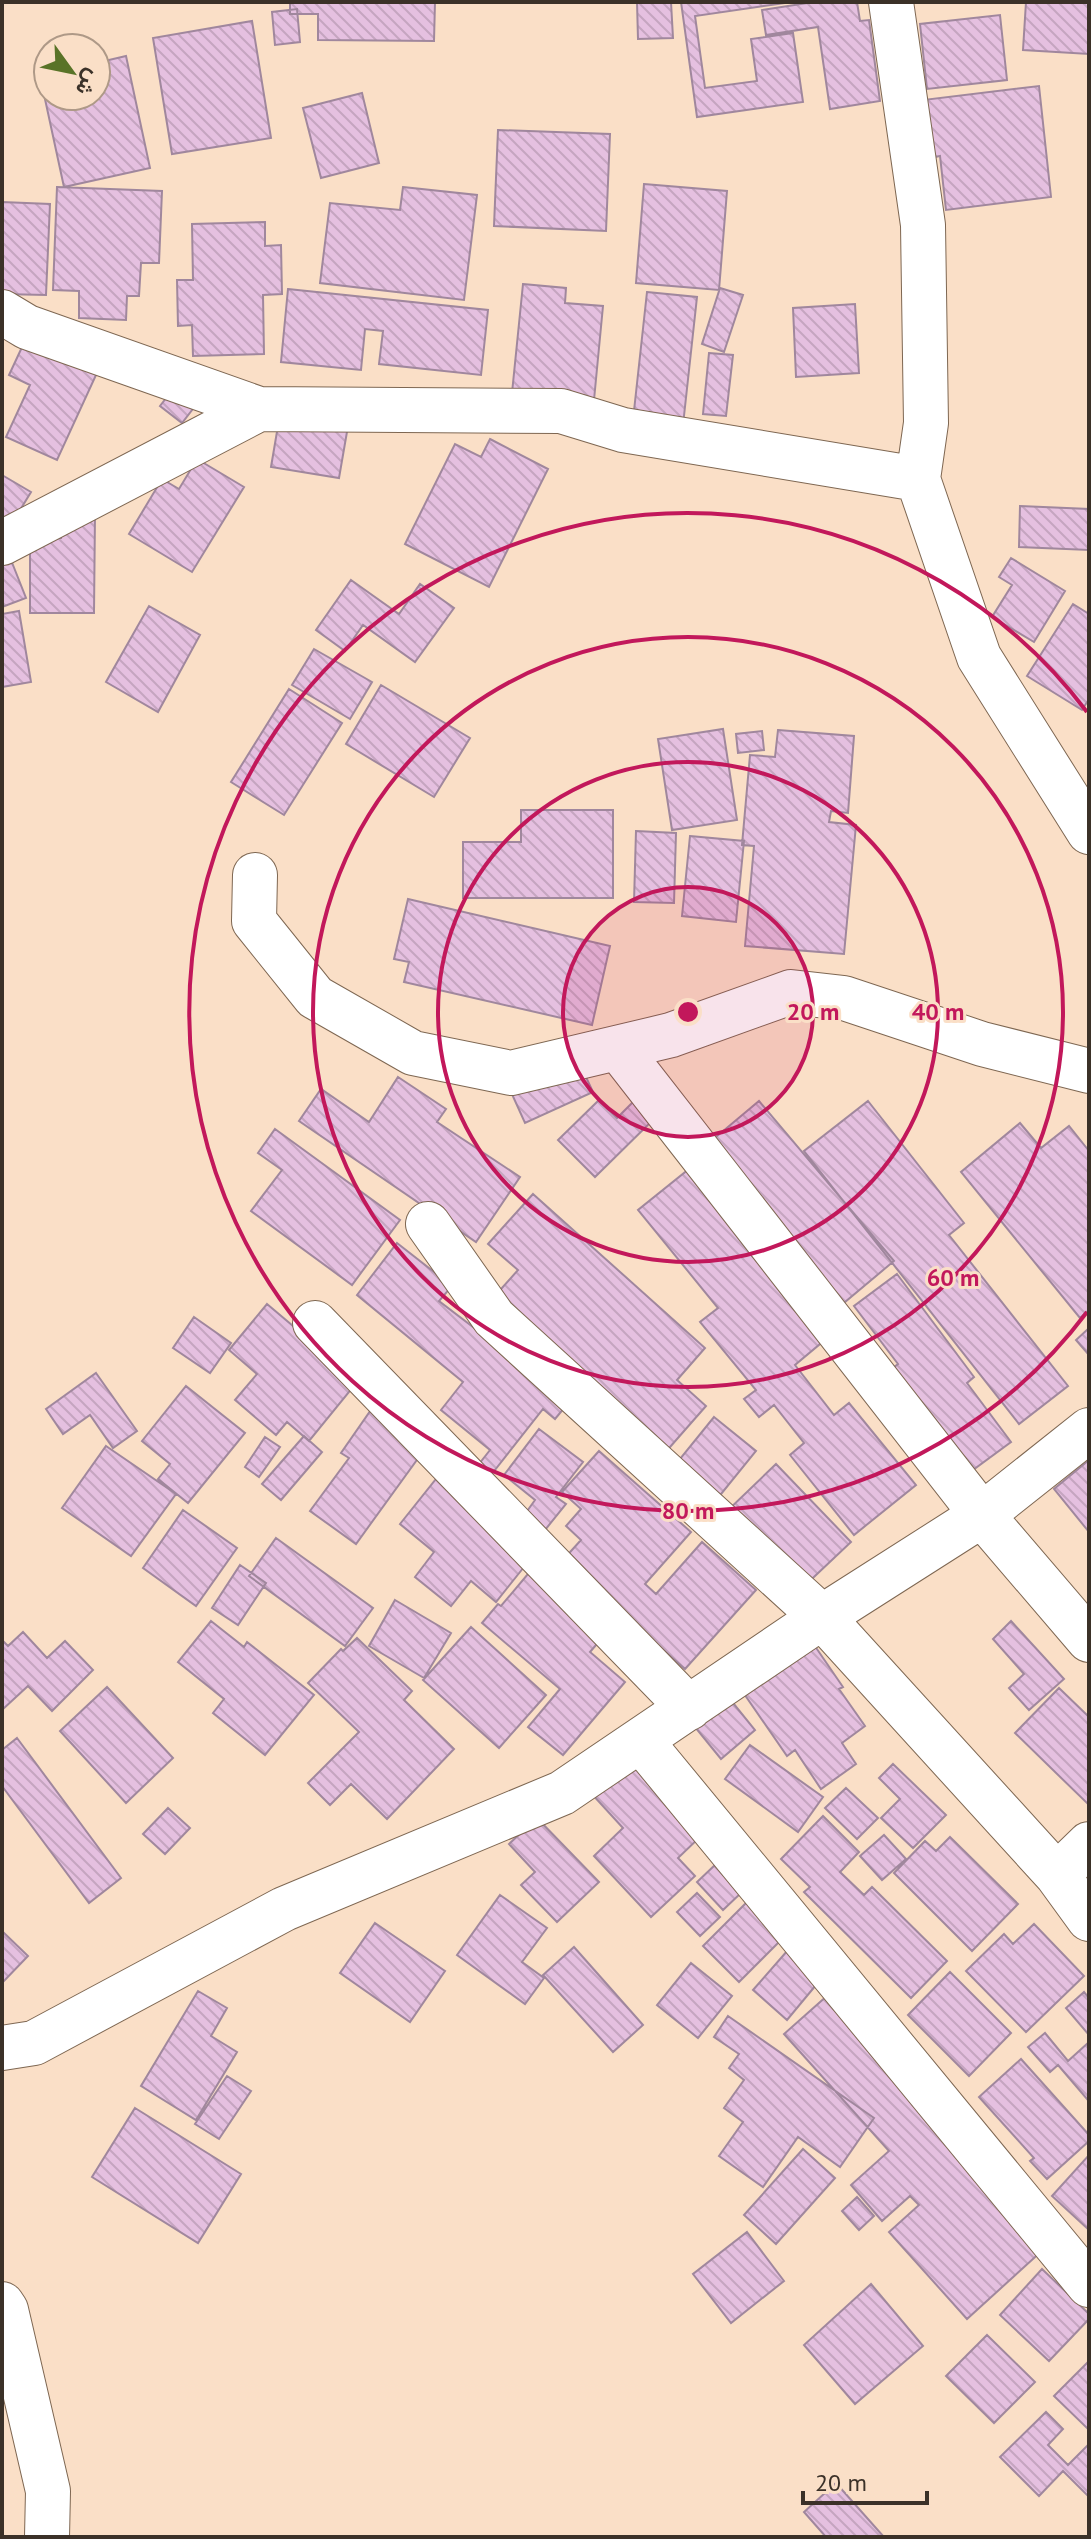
<svg xmlns="http://www.w3.org/2000/svg" width="1091" height="2539" font-family="'PT Sans',Vazirmatn,sans-serif">
<defs>
<pattern id="building-back-hatch" width="6" height="6" patternUnits="userSpaceOnUse" patternTransform="scale(2)"><rect width="6" height="6" fill="#e5c0e0"/><path d="M-1 5l2 2M0 0l6 6M5-1l2 2" fill="none" stroke="#c5a5c0"/></pattern>
</defs>
<rect width="100%" height="100%" fill="#fadfc7"/>
<path fill="url(#building-back-hatch)" stroke="#a0879d" stroke-width="2" d="M290 2H435L434 41 318 40V14H290Z
M637 2H671L673 38 638 39Z
M681 2H792L695 16 705 88 757 81 751 39 793 33 803 102 697 117Z
M814 2H857L860 21 869 20 880 101 830 109 818 27 766 35 762 10Z
M1026 2H1089V54L1023 50Z
M297 9 300 42 275 45 272 12Z
M1000 15 1007 80 927 89 920 24Z
M252 21 271 138 172 154 153 38Z
M126 56 150 168 64 187 40 76 48 74V96H96V63Z
M1039 86 1051 197 946 210 940 156 930 158 923 100Z
M362 93 379 163 321 178 303 108Z
M498 130 610 134 606 231 494 226Z
M644 184 727 191 719 290 636 283Z
M57 187 162 191 159 263H141L139 296H127L126 320 79 318V291L53 290Z
M403 187 477 195 464 300 320 283 330 203 400 210Z
M2 202 50 204 46 295 2 294Z
M265 222V246L281 245 282 294 263 295 264 354 193 356 192 325 178 326 177 280H193L192 224Z
M523 284 566 288 565 303 603 306 594 400 512 393Z
M720 288 743 295 724 352 702 344Z
M288 289 488 310 481 375 379 364 383 331 365 329 361 370 281 362Z
M647 292 697 297 683 425 633 420Z
M855 304 859 373 796 377 793 308Z
M23 345 102 362 57 460 6 437 30 385 9 375Z
M709 353 733 355 726 416 703 414Z
M177 384 199 401 182 423 160 406Z
M280 414 348 426 339 478 271 467Z
M490 439 548 469 489 587 405 544 455 444 481 457Z
M197 459 244 487 192 572 129 534 162 479 179 489Z
M2 475 31 492 11 525 2 519Z
M1020 506 1089 509V550L1019 547Z
M61 513 95 514 94 613H30V538H61Z
M1011 558 1065 591 1034 642 992 617 1012 585 999 577Z
M11 560 26 598 2 607V563Z
M351 580 399 614 420 584 454 608 415 662 363 625 345 651 316 630Z
M1073 604 1089 614V699L1082 710 1027 676Z
M149 606 200 635 158 712 106 682Z
M19 611 31 682 2 687V614Z
M314 649 372 682 350 719 292 685Z
M381 685 470 738 434 797 346 744Z
M289 689 342 723 284 815 231 782Z
M723 729 737 820 672 830 658 739Z
M778 730 854 736 848 813 831 811 829 822 856 825 844 954 745 946 754 846 742 845 750 755 775 757Z
M762 731 764 750 738 753 736 734Z
M521 810H613V898H463V842H521Z
M636 831 676 833 674 903 634 902Z
M690 836 744 841 736 922 682 916Z
M408 899 610 946 592 1025 404 982 409 962 394 959Z
M579 1062 593 1092 525 1123 511 1092Z
M398 1077 446 1109 437 1122 520 1177 476 1242 299 1121 321 1089 369 1122Z
M640 1095 659 1114 595 1177 558 1140 599 1100 617 1118Z
M759 1101 894 1261 839 1307 704 1147Z
M868 1101 964 1223 949 1235 1068 1386 1019 1424 804 1151Z
M1020 1123 1041 1148 1069 1126 1089 1151V1310L1080 1318 961 1172Z
M275 1129 400 1220 352 1285 251 1211 282 1170 258 1153Z
M689 1169 826 1339 795 1365 834 1415 849 1403 916 1485 854 1535 790 1455 804 1443 774 1405 759 1417 744 1399 756 1390 700 1322 718 1308 638 1210Z
M533 1194 705 1348 677 1380 706 1406 663 1455 493 1298 518 1270 488 1244Z
M397 1243 452 1286 439 1301 570 1401 555 1419 543 1409 491 1475 472 1473 490 1450 441 1410 463 1382 357 1295Z
M897 1274 974 1377 967 1383 1011 1442 962 1478 885 1374 898 1364 854 1306Z
M267 1304 358 1381 309 1441 287 1422 276 1435 235 1400 257 1374 229 1350Z
M194 1317 231 1343 210 1373 173 1348Z
M1089 1328V1355L1076 1340Z
M96 1373 137 1431 113 1448 90 1415 63 1434 46 1409Z
M186 1386 245 1433 188 1503 158 1479 170 1464 142 1441Z
M373 1407 427 1446 356 1544 310 1511 349 1458 341 1453Z
M714 1417 756 1451 717 1499 675 1465Z
M539 1429 583 1462 556 1497 566 1504 545 1530 525 1514 535 1500 504 1475Z
M304 1436 322 1452 281 1500 262 1484Z
M265 1437 280 1447 259 1477 245 1467Z
M106 1446 176 1494 131 1556 62 1508Z
M599 1451 691 1532 645 1584 656 1594 702 1542 756 1590 685 1669 562 1561 581 1540 566 1526 581 1509 562 1492Z
M1089 1460V1532L1054 1489Z
M776 1464 851 1542 798 1592 724 1514Z
M440 1474 536 1552 496 1602 471 1581 451 1606 415 1577 434 1552 400 1524Z
M183 1510 237 1548 196 1606 143 1568Z
M276 1538 373 1608 345 1646 249 1576Z
M240 1565 266 1583 238 1625 212 1608Z
M533 1568 608 1631 590 1652 625 1682 563 1755 528 1727 560 1689 482 1623 498 1604 501 1606Z
M395 1600 451 1633 424 1678 369 1646Z
M211 1621 244 1647 247 1642 314 1695 265 1755 213 1713 224 1699 178 1662Z
M1011 1621 1064 1679 1029 1710 1009 1688 1024 1674 993 1639Z
M471 1627 546 1695 499 1748 423 1680Z
M23 1632 47 1658 65 1641 93 1670 52 1711 28 1686 2 1710V1640L8 1646Z
M808 1636 843 1687 839 1689 865 1726 842 1743 856 1764 821 1789 795 1750 787 1756 738 1685Z
M357 1638 412 1691 404 1700 454 1749 387 1819 351 1784 330 1805 308 1783 359 1732 308 1683 341 1649 343 1651Z
M107 1687 173 1758 126 1803 60 1731Z
M1059 1688 1089 1717V1805L1015 1733Z
M725 1693 755 1730 721 1759 690 1721Z
M17 1738 121 1878 89 1903 2 1786V1750Z
M750 1745 823 1797 798 1832 725 1779Z
M629 1757 702 1835 678 1858 695 1876 651 1917 594 1856 623 1828 591 1793Z
M893 1764 946 1815 913 1848 881 1818 900 1799 879 1778Z
M846 1788 878 1818 857 1839 825 1808Z
M168 1808 190 1828 165 1854 143 1834Z
M823 1816 859 1852 840 1872 864 1895 872 1887 947 1961 911 1998 804 1892 810 1887 781 1859Z
M537 1818 599 1882 557 1922 521 1885 535 1872 509 1844Z
M884 1835 906 1859 882 1880 860 1856Z
M950 1837 1018 1904 972 1951 894 1873 925 1841 936 1851Z
M715 1865 741 1893 723 1910 697 1882Z
M697 1893 720 1917 700 1936 677 1912Z
M500 1895 547 1928 522 1962 544 1978 525 2004 457 1955Z
M749 1900 785 1936 739 1982 703 1946Z
M375 1923 445 1971 410 2022 340 1973Z
M1034 1924 1084 1976 1026 2032 966 1971 1004 1934 1013 1944Z
M2 1931 28 1956 2 1983Z
M574 1947 643 2025 613 2052 543 1975Z
M788 1950 821 1979 787 2020 753 1990Z
M691 1963 732 1996 698 2038 657 2005Z
M950 1972 1011 2033 969 2076 908 2015Z
M198 1991 227 2008 211 2036 237 2052 196 2120 141 2086Z
M1084 1992 1089 1998V2035L1066 2008Z
M828 1995 1044 2249 967 2319 889 2232 919 2205 910 2196 882 2221 851 2185 889 2151 784 2034Z
M728 2016 874 2118 840 2167 798 2137 763 2187 719 2156 743 2122 724 2108 744 2080 729 2068 739 2054 714 2037Z
M1045 2033 1068 2061 1089 2042V2097L1087 2099 1058 2065 1050 2072 1028 2047Z
M1021 2059 1089 2135V2141L1047 2179 1030 2161 1034 2158 979 2097Z
M227 2076 251 2091 219 2139 195 2124Z
M135 2108 241 2174 198 2243 92 2177Z
M803 2149 835 2178 776 2244 744 2215Z
M1089 2155V2230L1052 2196Z
M857 2197 874 2216 859 2230 842 2211Z
M747 2232 784 2281 731 2323 693 2274Z
M1042 2269 1089 2314V2319L1049 2361 1000 2315Z
M871 2284 923 2346 855 2404 804 2345Z
M987 2335 1035 2382 994 2423 946 2376Z
M1089 2361V2430L1054 2396Z
M1046 2412 1063 2429 1048 2445 1068 2465 1089 2444 1088 2496 1063 2471 1039 2496 1000 2457Z
M836 2483 884 2537H826L804 2512Z"/>
<g fill="none" stroke-linecap="round" stroke-linejoin="round">
<g stroke="#7e6752" stroke-width="46">
<path id="minor" d="M891 2 923 225 926 423 918 479 979 657 1089 832
M2 312 27 327 259 409 561 411 623 430 918 479
M2 543 259 409
M255 875 254 921 315 997 413 1053 511 1073 671 1035 791 992 844 998 982 1044 1089 1071
M618 1048 982 1515 1089 1640
M428 1224 494 1318 822 1617 1057 1875 1089 1919
M315 1323 689 1708
M641 1741 1089 2285
M1057 1875 1089 1844
M2 2048 34 2043 284 1909 562 1793 822 1617 982 1515 1089 1430
M2 2304 6 2310 48 2491 47 2537"/>
</g>
<use href="#minor" stroke="#fff" stroke-width="44"/>
</g>
<circle cx="688" cy="1012" r="125" fill="#c2185b" fill-opacity=".12"/>
<g fill="none" stroke="#c2185b" stroke-width="4">
<circle cx="688" cy="1012" r="125"/>
<circle cx="688" cy="1012" r="250"/>
<circle cx="688" cy="1012" r="375"/>
<path d="M1087 1312A499 499 0 1 1 1087 712"/>
</g>
<circle cx="688" cy="1012" r="12" fill="#c2185b" stroke="#fadfc7" stroke-width="4"/>
<g font-size="24" text-anchor="middle" font-weight="bold" fill="#c2185b" stroke="#fadfc7" stroke-width="6" stroke-linejoin="round" paint-order="stroke">
<text x="813" y="1020">20 m</text>
<text x="938" y="1020">40 m</text>
<text x="953" y="1286">60 m</text>
<text x="688" y="1519">80 m</text>
</g>
<rect width="1091" height="2539" fill="none" stroke="#3b3128" stroke-width="8"/>
<g transform="translate(72 72) rotate(123)"><circle r="38" fill="#fadfc7" stroke="#ae9987" stroke-width="2"/>
<path d="M0-6L14 30L0 20L-14 30Z" fill="#597327"/>
<text y="-12" font-size="22" font-weight="bold" text-anchor="middle" fill="#3b3128">ش</text>
</g>
<path d="M803 2491v12h124v-12" fill="none" stroke="#3b3128" stroke-width="4"/>
<text x="815" y="2491" font-size="24" fill="#3b3128" stroke="#fadfc7" stroke-width="6" paint-order="stroke">20 m</text>
</svg>
